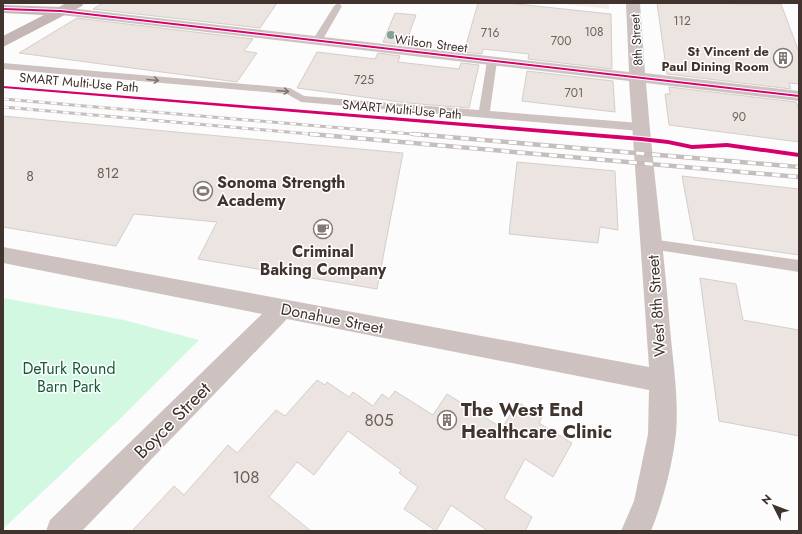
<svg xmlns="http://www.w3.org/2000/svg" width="802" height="534" font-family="Jost,sans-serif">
<rect width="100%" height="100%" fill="#fcfcfc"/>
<path fill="#f5ede8" d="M555 3H609V9Z"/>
<path fill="#d2f8e2" d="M3 298 124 320 199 340 123 416 3 529Z"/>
<path fill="#ebe4e1" stroke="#d4cecb" d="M103 3H277L260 28 93 9Z
M478 3H507L611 14 612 69 528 59 529 54 483 49 482 54 464 52Z
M657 3 781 4 799 52V84L789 83 791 89 667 74Z
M395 13 416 15 405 45 383 42Z
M77 18 253 39 244 51 257 53 237 82 19 53Z
M317 52 375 59 378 53 400 56 398 62 459 69 461 63 479 65 469 108 408 103 297 88Z
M527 71 613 81 615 112 522 101Z
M669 87 796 102 799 110V142L669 125 665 94H670Z
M3 116 403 153 377 289 198 259 217 222 134 214 116 246 3 227Z
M517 162 615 171 618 230 600 227 598 243 509 234Z
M682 176 799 189V255L694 240Z
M700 278 736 284 743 320 799 330V436L719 421Z
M317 380 325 385 327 382 349 397 353 392 373 406 382 394 389 399 395 391 433 415 447 394 502 428 518 402 542 417 539 423 572 443 553 477 525 459 504 498 532 517 525 531H488L451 505 436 531 404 509 418 487 399 473 401 470 348 431 314 475 297 462 269 497 311 531H132L174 486 184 495 228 445 237 453 276 410 285 416Z"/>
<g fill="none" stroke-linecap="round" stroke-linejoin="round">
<path fill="#cec2c0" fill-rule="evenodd" d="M338 3 342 6 322 41 320 43H314L312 41 334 6Z
M492 58 497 61 490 111 640 123 646 127 640 131 301 102 287 94 3 69V63L290 88 304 96 479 110 487 61Z
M651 239 799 260V272L651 249 646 248 644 244 646 240Z"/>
<path fill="#cec2c0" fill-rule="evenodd" d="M626 3H640L645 73 799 91V101L646 83C652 165 664 246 670 328 673 363 679 399 676 434 672 467 663 501 651 531H621L634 501 648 434 649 390 287 319 82 531H46L50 520 262 314 3 263V247L649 367 629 81 61 15 56 14 54 11 56 8 61 7 629 72Z"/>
<path fill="#c4b6b5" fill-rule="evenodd" d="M66 3H84L82 6 3 47V36L44 15 3 13V5L59 7Z"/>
<g stroke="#c5bebd" stroke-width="3">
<path id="rail-far1" d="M3 99 424 135
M3 107 321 135"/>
</g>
<g stroke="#c5bebd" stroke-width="4.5">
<path id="rail" d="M310 134 799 177
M413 134 799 167"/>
</g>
<use href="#rail-far1" stroke="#fff" stroke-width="2" stroke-dasharray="6" stroke-linecap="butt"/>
<use href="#rail" stroke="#fff" stroke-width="3" stroke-dasharray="8" stroke-linecap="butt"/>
<g stroke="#fff" stroke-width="2">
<path id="cycleway" d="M3 8 61 10 799 95V97L61 12 3 10Z
M3 86 641 137 668 140 692 145 727 143 799 153V157L727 147 692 149 668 144 641 141 3 88Z"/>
</g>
<use href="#cycleway" fill="#d6006c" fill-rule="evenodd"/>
</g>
<circle fill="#7fa292" cx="391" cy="35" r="4"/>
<defs><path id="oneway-shaft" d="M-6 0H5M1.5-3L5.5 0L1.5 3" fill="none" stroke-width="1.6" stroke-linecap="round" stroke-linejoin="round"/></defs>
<g stroke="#80736f">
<use href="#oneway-shaft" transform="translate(153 80) rotate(5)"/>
<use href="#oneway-shaft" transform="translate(283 91) rotate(5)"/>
</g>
<defs>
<g id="building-ring" transform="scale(1)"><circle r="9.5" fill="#fff" stroke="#827975" stroke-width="1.5"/><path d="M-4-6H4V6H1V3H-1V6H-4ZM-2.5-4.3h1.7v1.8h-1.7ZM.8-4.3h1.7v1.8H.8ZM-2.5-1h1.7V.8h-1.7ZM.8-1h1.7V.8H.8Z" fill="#827975"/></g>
<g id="stadium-ring" transform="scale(1)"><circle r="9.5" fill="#fff" stroke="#827975" stroke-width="1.5"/><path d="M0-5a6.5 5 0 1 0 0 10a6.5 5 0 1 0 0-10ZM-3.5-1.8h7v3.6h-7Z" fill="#827975"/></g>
<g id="cafe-ring" transform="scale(1)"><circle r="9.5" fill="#fff" stroke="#827975" stroke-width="1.5"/><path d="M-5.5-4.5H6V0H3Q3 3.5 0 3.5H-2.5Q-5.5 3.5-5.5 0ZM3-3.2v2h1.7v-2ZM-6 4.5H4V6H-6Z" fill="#827975"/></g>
</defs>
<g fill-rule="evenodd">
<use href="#building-ring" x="783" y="58"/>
<use href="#stadium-ring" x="203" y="191"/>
<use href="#cafe-ring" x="323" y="229"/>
<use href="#building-ring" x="447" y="420"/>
</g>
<g text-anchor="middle" stroke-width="3" stroke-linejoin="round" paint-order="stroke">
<g font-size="12" fill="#6c5f5a">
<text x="682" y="25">112</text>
<text x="594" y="36">108</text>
<text x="490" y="37">716</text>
<text x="561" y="45">700</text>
<text x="364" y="84">725</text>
<text x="574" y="97">701</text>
<text x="739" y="121">90</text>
</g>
<g font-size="13" fill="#41332d" stroke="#fff">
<text transform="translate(636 40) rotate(-94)" y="5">8th Street</text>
<text transform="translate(431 43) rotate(7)" y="5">Wilson Street</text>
<text transform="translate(79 82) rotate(5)" y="5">SMART Multi-Use Path</text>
<text transform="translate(402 109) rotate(5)" y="5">SMART Multi-Use Path</text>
</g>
<g font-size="13" font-weight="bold" fill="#41332d" stroke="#fff" text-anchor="end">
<text x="769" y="56">St Vincent de<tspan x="769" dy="15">Paul Dining Room</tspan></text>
</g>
<g font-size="14" fill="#6c5f5a">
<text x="108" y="178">812</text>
<text x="30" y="181">8</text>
</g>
<g font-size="16" font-weight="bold" fill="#41332d" stroke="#fff" text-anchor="start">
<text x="217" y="188">Sonoma Strength<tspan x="217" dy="18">Academy</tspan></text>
<text x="323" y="257" text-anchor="middle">Criminal<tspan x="323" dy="18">Baking Company</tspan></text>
</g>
<g font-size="16" fill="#41332d" stroke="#fff">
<text transform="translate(656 306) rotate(-94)" y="6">West 8th Street</text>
<text transform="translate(332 318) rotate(11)" y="6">Donahue Street</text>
</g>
<g font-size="16" fill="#19593b" stroke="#fff">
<text x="69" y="374">DeTurk Round<tspan x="69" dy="18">Barn Park</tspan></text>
</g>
<g font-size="17" fill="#6c5f5a">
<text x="379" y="426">805</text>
<text x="246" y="483">108</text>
</g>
<g font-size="19" font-weight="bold" fill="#41332d" stroke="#fff" text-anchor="start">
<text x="461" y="416">The West End<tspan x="461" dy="22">Healthcare Clinic</tspan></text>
</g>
<g font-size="19" fill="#41332d" stroke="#fff">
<text transform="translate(172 420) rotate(-45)" y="7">Boyce Street</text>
</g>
</g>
<rect width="802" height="534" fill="none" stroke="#41332d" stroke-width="8"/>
<g transform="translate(774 506) rotate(312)" stroke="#ffffff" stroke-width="3" paint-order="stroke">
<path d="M0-3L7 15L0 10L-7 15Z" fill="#41332d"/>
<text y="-6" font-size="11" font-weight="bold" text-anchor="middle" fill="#41332d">N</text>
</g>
</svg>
